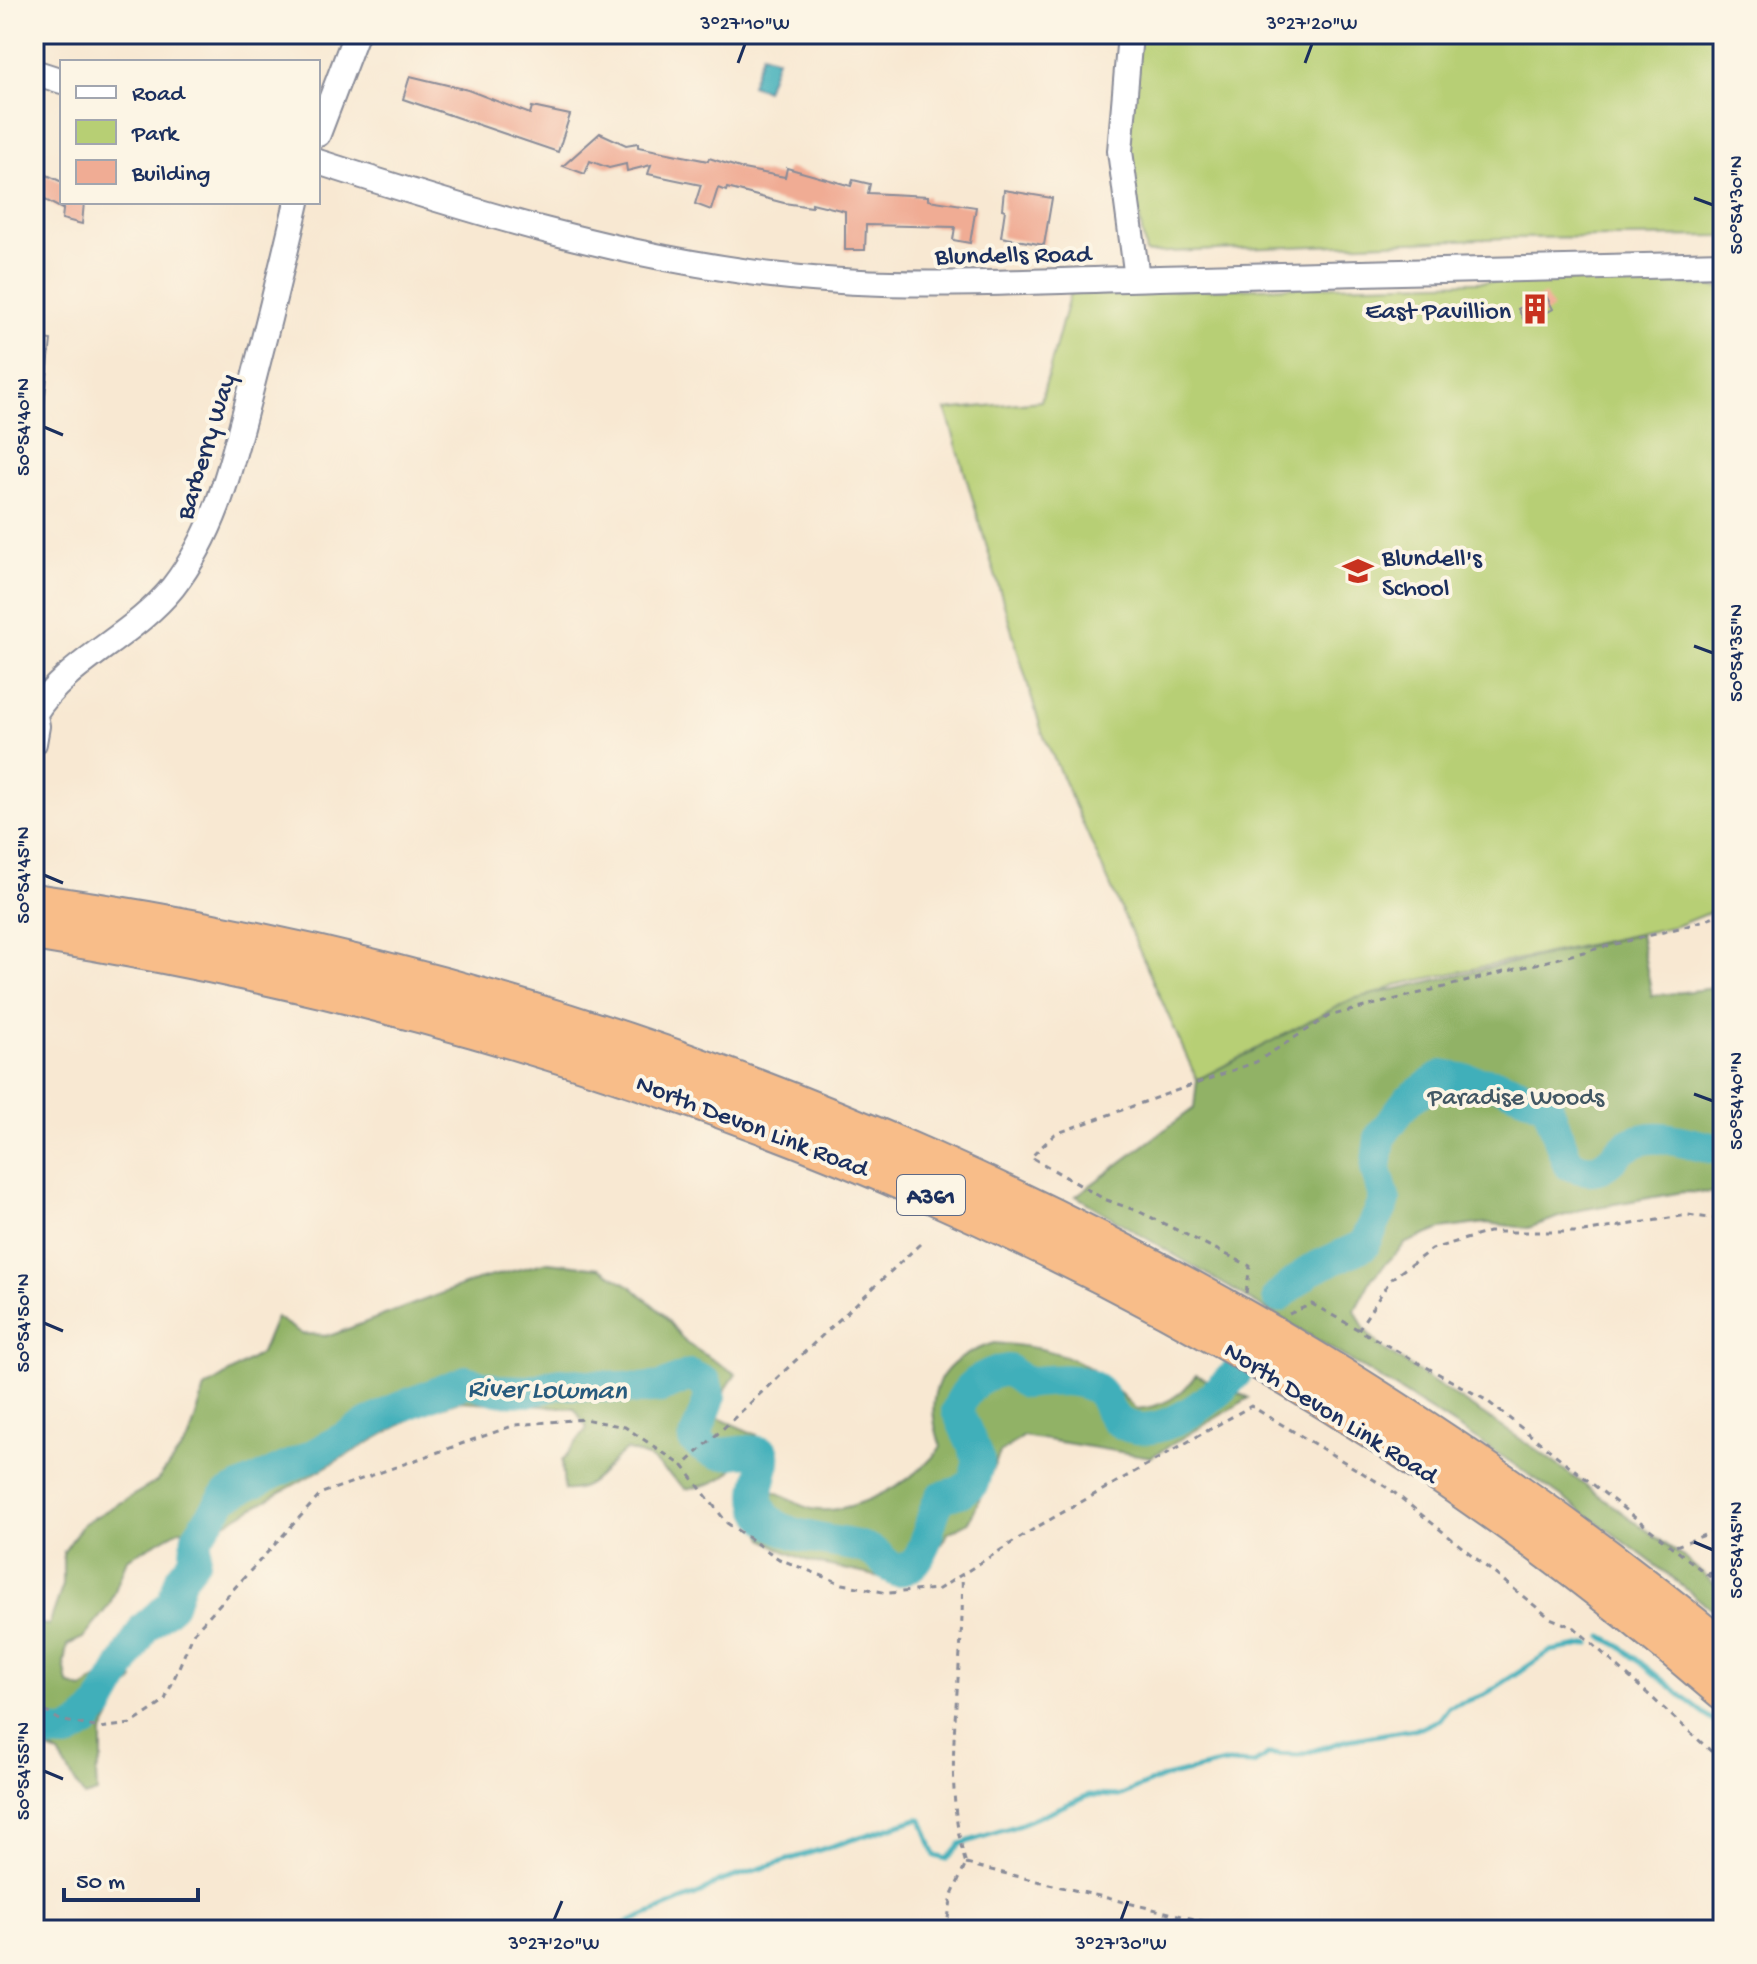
<svg xmlns="http://www.w3.org/2000/svg" width="1757" height="1964" font-family="'Gochi Hand',sans-serif">
<rect width="100%" height="100%" fill="#fcf5e5"/>
<filter id="ink" filterUnits="userSpaceOnUse"><feTurbulence type="fractalNoise" baseFrequency=".0125" numOctaves="2"/><feDisplacementMap in="SourceGraphic" scale="16" xChannelSelector="R" yChannelSelector="G"/><feConvolveMatrix kernelMatrix="1 2 1 2 8 2 1 2 1" color-interpolation-filters="sRGB"/></filter>
<filter id="wash" filterUnits="userSpaceOnUse"><feTurbulence type="fractalNoise" baseFrequency=".006" numOctaves="4" result="noise"/><feDisplacementMap in="SourceGraphic" scale="32" xChannelSelector="R" yChannelSelector="G"/><feGaussianBlur stdDeviation="1.8" result="paint"/><feColorMatrix in="noise" values="0 0 0 0 0 0 0 0 0 0 0 0 0 0 0 0 0 1.4 0 .05"/><feComposite in="paint" operator="in"/></filter>
<g filter="url(#wash)">
<rect width="100%" height="100%" fill="#f8e8d2"/>
<path fill="#b7cf74" stroke="#697f69" stroke-width="2" d="M1139 34H1723V236L1506 238 1146 253 1132 178 1127 119Z
M1625 278 1723 288V907L1676 926 1396 985 1197 1080 1042 732 946 410 1041 401 1070 293Z"/>
<path fill="#91b266" stroke="#567062" stroke-width="2" d="M1640 934 1652 996 1723 987V1193L1683 1192 1580 1210 1528 1228 1486 1223 1441 1229 1406 1243 1372 1278 1355 1310 1365 1330 1382 1348 1534 1448 1682 1556 1723 1591V1619C1523 1453 1297 1330 1076 1196L1194 1108 1197 1080 1352 999Z
M548 1262 600 1268 632 1287 661 1312 686 1343 736 1374 718 1401 716 1417 757 1435C733 1469 730 1483 686 1489L648 1457 626 1450C605 1465 593 1493 564 1490L562 1461 587 1428 574 1408 459 1401 420 1414 217 1528 209 1540 181 1529 127 1559 110 1604 83 1638 67 1645 64 1664 68 1684 82 1689 100 1678 127 1669 134 1680 111 1705V1717L102 1734V1759L96 1773 97 1793 84 1797 59 1755 34 1742V1714L41 1702 34 1674V1623L49 1625 63 1585V1553L83 1524 156 1482 189 1439 205 1388 261 1353 276 1317 302 1334 332 1335 477 1280Z
M994 1343C1033 1346 1068 1351 1100 1375 1113 1384 1124 1399 1136 1409 1162 1407 1181 1397 1196 1375L1249 1398 1151 1457 1023 1436 1000 1453 969 1522 948 1533 930 1562 915 1575 893 1580 808 1561 782 1550 764 1539 744 1494 748 1486C758 1488 769 1489 778 1493 791 1499 803 1509 818 1510 855 1514 923 1477 941 1446 921 1392 940 1360 994 1343Z"/>
<path fill="#3fafba" stroke="#2d6f8c" stroke-width="2" d="M762 54 777 59 766 90 751 85Z"/>
<g fill="none" stroke-linecap="round" stroke-linejoin="round">
<path stroke="#3fafba" stroke-width="5" d="M1603 1637 1620 1646 1723 1729
M609 1930 701 1893 718 1882 917 1819H922L935 1856 947 1859 960 1844 1019 1825 1089 1795 1119 1796 1161 1778 1224 1763 1254 1764 1269 1754 1299 1755 1348 1740 1421 1728 1440 1719 1449 1707 1484 1695 1551 1651 1590 1644"/>
<path stroke="#3fafba" stroke-width="32" d="M1278 1297 1310 1270 1364 1245 1385 1201 1376 1169 1380 1137 1407 1101 1442 1076 1501 1085 1547 1104 1568 1164C1612 1182 1608 1149 1640 1140 1667 1132 1696 1148 1723 1149
M34 1733 67 1734 84 1724 100 1706 144 1628 172 1604 181 1577 194 1561 197 1537 225 1496 311 1456 396 1409 466 1381 497 1390 530 1391 560 1383 641 1389 662 1387 690 1375 706 1383 710 1398 694 1440C720 1466 736 1445 764 1453 766 1469 758 1480 758 1495 758 1542 839 1538 867 1549 879 1553 885 1564 896 1571 931 1567 924 1523 941 1497L960 1492 973 1483 979 1460 957 1410C965 1387 984 1372 1008 1370L1025 1383C1048 1381 1072 1376 1093 1387 1108 1394 1105 1412 1118 1421 1155 1447 1213 1400 1236 1373"/>
</g>
<g id="blocks">
<path fill="#f0ac94" d="M410 76 468 90 530 114 532 107 570 115 558 152 403 99Z
M600 133 626 145 638 143V147L708 161 709 158 743 169 785 177 787 168 851 186 853 180 870 184 868 193 928 196V200L976 207 970 243 953 240 955 227 866 225 865 250H845V211L812 203V207L784 203 727 188 726 191 718 188 711 210 695 204 701 185 648 174 651 165 627 171 626 164 609 168 590 161 585 174 563 166Z
M34 169 62 182V209L34 194Z
M1004 190 1052 198 1044 245 1001 237 1005 210 1002 209Z
M64 202H84L82 224 62 219Z
M1545 294 1553 309 1526 324 1518 309Z
M37 338 51 340 44 404H34Z"/>
</g>
</g>
<g filter="url(#ink)">
<use href="#blocks" fill-opacity="0" stroke="#8a8c98" stroke-width="2"/>
<g fill="none" stroke-linecap="round" stroke-linejoin="round">
<g stroke="#8a8c98" stroke-width="28">
<path id="minor" d="M1130 34 1120 151 1137 278
M34 72 62 81
M318 134 356 34
M318 162C471 211 621 258 781 276 906 290 1034 281 1159 278 1347 273 1535 269 1723 264
M34 711 37 726 34 743
M35 713C66 662 133 637 173 587 217 530 231 465 249 397 266 332 282 267 297 202"/>
</g>
<g stroke="#8a8c98" stroke-width="40">
<path id="highway" d="M34 902C651 988 1243 1253 1723 1649
M34 932C650 1030 1248 1281 1723 1691"/>
</g>
<path stroke="#8a8c98" stroke-width="3" stroke-dasharray="6 6" stroke-linecap="butt" d="M920 1244 683 1466 727 1523 779 1559 843 1584 888 1593 939 1589 1037 1527 1251 1406 1391 1490 1550 1618 1575 1628 1723 1762
M1246 1293 1250 1266 1140 1212 1104 1199 1031 1157 1055 1134 1256 1062 1329 1016 1687 926 1723 913
M1289 1314 1312 1304 1486 1400 1723 1587
M1358 1330 1391 1279 1432 1249 1489 1232H1583L1688 1215 1723 1220
M1676 1546 1723 1528
M1708 1572 1723 1579
M34 1705 60 1720 100 1728 131 1724 164 1702 194 1632 322 1493 515 1425 584 1419 625 1427 683 1466
M966 1864 1240 1930
M946 1930 952 1895 966 1864C938 1771 966 1670 962 1575"/>
<use href="#minor" stroke="#fff" stroke-width="24"/>
<use href="#highway" stroke="#f8bd89" stroke-width="36"/>
</g>
</g>
<path fill="none" stroke="#1b2f5e" stroke-width="3" d="M738 63 745 44M1305 63 1312 44M1694 198 1713 205M44 427 63 435M1694 646 1713 653M44 875 63 883M1694 1094 1713 1101M44 1323 63 1331M1694 1542 1713 1550M44 1771 63 1779M554 1920 562 1901M1121 1920 1128 1901"/>
<defs>
<g id="building-bare" transform="scale(2.4)"><path d="M-4-6H4V6H1V3H-1V6H-4ZM-2.5-4.3h1.7v1.8h-1.7ZM.8-4.3h1.7v1.8H.8ZM-2.5-1h1.7V.8h-1.7ZM.8-1h1.7V.8H.8Z" fill="#c8321e" stroke="#fcf5e5" stroke-width="2.5" paint-order="stroke"/></g>
<g id="school-bare" transform="scale(2.4)"><path d="M0-5L7-2L0 1L-7-2ZM-4 1L0 2.5L4 1V4Q0 6-4 4Z" fill="#c8321e" stroke="#fcf5e5" stroke-width="2.5" paint-order="stroke"/></g>
</defs>
<g fill-rule="evenodd">
<use href="#building-bare" x="1535" y="309"/>
<use href="#school-bare" x="1358" y="571"/>
</g>
<g text-anchor="middle" stroke-width="8" stroke-linejoin="round" paint-order="stroke">
<rect fill="#fcf5e5" stroke="#5e6a86" stroke-width="2" x="897" y="1175" width="68" height="40" rx="6"/>
<g font-size="24" font-weight="bold" fill="#1b2f5e">
<text x="931" y="1203">A361</text>
</g>
<g font-size="26" fill="#1b2f5e" stroke="#fcf5e5">
<text transform="translate(1013 253) rotate(-1)" y="9">Blundells Road</text>
<text transform="translate(204 446) rotate(-73)" y="9">Barberry Way</text>
<text transform="translate(753 1124) rotate(21)" y="9">North Devon Link Road</text>
<text transform="translate(1332 1411) rotate(32)" y="9">North Devon Link Road</text>
</g>
<g font-size="26" fill="#1b2f5e" stroke="#fcf5e5" text-anchor="end">
<text x="1511" y="318">East Pavillion</text>
<text x="1382" y="565" text-anchor="start">Blundell's<tspan x="1382" dy="30">School</tspan></text>
</g>
<g font-size="26" fill="#425764" stroke="#fcf5e5">
<text x="1516" y="1104">Paradise Woods</text>
</g>
<g font-size="28" font-style="italic" fill="#285c7e" stroke="#fcf5e5">
<text transform="translate(547 1387) rotate(1)" y="10">River Lowman</text>
</g>
</g>
<rect width="1757" height="1964" fill="none" stroke="#fcf5e5" stroke-width="88"/>
<rect x="60" y="60" width="260" height="144" fill="#fcf5e5" stroke="#a2a6af" stroke-width="2"/>
<rect x="76" y="86" width="40" height="12" fill="#ffffff" stroke="#a2a6af" stroke-width="2"/>
<text x="132" y="100" font-size="24" fill="#1b2f5e">Road</text>
<rect x="76" y="120" width="40" height="24" fill="#b7cf74" stroke="#a2a6af" stroke-width="2"/>
<text x="132" y="140" font-size="24" fill="#1b2f5e">Park</text>
<rect x="76" y="160" width="40" height="24" fill="#f0ac94" stroke="#a2a6af" stroke-width="2"/>
<text x="132" y="180" font-size="24" fill="#1b2f5e">Building</text>
<path d="M64 1888v12h134v-12" fill="none" stroke="#1b2f5e" stroke-width="4"/>
<text x="76" y="1888" font-size="24" fill="#1b2f5e" stroke="#fcf5e5" stroke-width="6" paint-order="stroke">50 m</text>
<rect x="44" y="44" width="1669" height="1876" fill="none" stroke="#1b2f5e" stroke-width="3"/>
<g font-size="20" text-anchor="middle" fill="#1b2f5e">
<text x="745" y="29">3°27'10"W</text>
<text x="1312" y="29">3°27'20"W</text>
<text transform="translate(1735 205) rotate(-90)" y="7">50°54'30"N</text>
<text transform="translate(22 427) rotate(-90)" y="7">50°54'40"N</text>
<text transform="translate(1735 653) rotate(-90)" y="7">50°54'35"N</text>
<text transform="translate(22 875) rotate(-90)" y="7">50°54'45"N</text>
<text transform="translate(1735 1101) rotate(-90)" y="7">50°54'40"N</text>
<text transform="translate(22 1323) rotate(-90)" y="7">50°54'50"N</text>
<text transform="translate(1735 1550) rotate(-90)" y="7">50°54'45"N</text>
<text transform="translate(22 1771) rotate(-90)" y="7">50°54'55"N</text>
<text x="554" y="1949">3°27'20"W</text>
<text x="1121" y="1949">3°27'30"W</text>
</g>
</svg>
